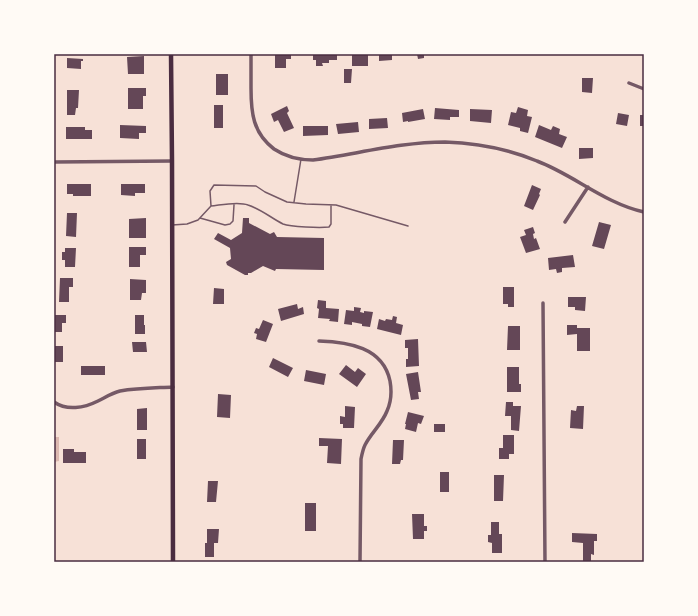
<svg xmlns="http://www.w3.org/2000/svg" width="698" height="616" font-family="'Exo 2',sans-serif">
<rect width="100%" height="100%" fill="#f7e1d7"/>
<path fill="#dcb8b0" d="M54 437H59V461L54 462Z"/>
<path fill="#644757" d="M275 54H291V59H286V68H275Z
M313 54H337V60H329V63H322L323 66H316V60H313Z
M352 54H368V66H352Z
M379 54H392V60L379 61Z
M417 54H424V58L418 59Z
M144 56V74H128L127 57Z
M67 58 83 59V61H81V69L67 68Z
M344 69H352L351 83H344Z
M216 74H228V95H216Z
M582 78H593L592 93 582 92Z
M128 88H146V96H143V109H128Z
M67 90H79L78 108H76L75 115H67Z
M214 105H223V128H214Z
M287 106 289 111 287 113 294 128 284 132 278 120 274 122 271 114Z
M518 107 528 110 527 116 532 117 528 133 520 131V128L508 125 511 112 516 113Z
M435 108 459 110V117H450V120L434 119Z
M423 109 425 119 408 122V121L403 122 402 113Z
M470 109 492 110 491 123 470 121Z
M618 113 629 115 627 126 616 124Z
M640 115H644V126H640Z
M387 118 388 128 369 129V119Z
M358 122 359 132 338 134 336 124Z
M120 125 146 126V133H139V139L120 138Z
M539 125 551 130 553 126 560 129 559 134 567 137 562 148 535 137Z
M303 126H328V135L303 136Z
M66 127H85V130H92V139H66Z
M579 148H593V158L579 159Z
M67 184H91V196H73V194H67Z
M121 184H145V193H135V196L121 195Z
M532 185 541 189 539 194 540 195 533 210 524 206Z
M67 213H77L76 237 66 236Z
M146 218V238H129V219Z
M243 218H249V223L270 234 274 232 277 237 324 238V270L276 269 275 271 263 266 251 273H248V275H245L227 265 226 262 231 259 230 248 214 239 218 233 231 240 242 233Z
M599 222 611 225 604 249 592 246Z
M533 227 535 233 533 234 534 239 536 238 540 249 526 253 520 237 526 235 524 230Z
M129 247H146V255H140V267H129Z
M65 248H76L75 267H65V260H62V252H65Z
M573 255 575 267 562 268V272L557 273 556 269 549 270 548 258Z
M60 278H73V287H69V302H59Z
M130 279 146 280V293H142L141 300H130Z
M503 287H514V307H508V304H503Z
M214 288 224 289V304H213Z
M568 297H586L585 311 575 310V307H568Z
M318 300 326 301V308L339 309 338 322 329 321 330 319 318 318 319 309 317 308Z
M297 304 298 309 303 307 304 314 281 321 278 309Z
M354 307 361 308 360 312 364 313V311L373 312 370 327 362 326V324L352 322V325L344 324 346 310 354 311Z
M54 315H66V323H62V332H54Z
M135 315H144V325H145V334H135Z
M393 316 397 317 396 323 403 325 401 335 377 329 379 319 385 321 386 319 392 320Z
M263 320 273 324 266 342 256 339 257 334 254 333 256 328 259 329Z
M567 325H577V328H590V351H577V334L567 335Z
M508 326H520V350H507Z
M418 339 419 366 406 367V359H408V348H405V340Z
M132 342H146L147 352H133Z
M54 346H63V362H54Z
M273 358 293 368 288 377 269 367Z
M346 365 355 372 358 368 366 374 357 387 339 374Z
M81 366H105V375H81Z
M507 367H519V384H521V392H507Z
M306 370 326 374 324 385 304 381Z
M418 372 421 392H418L419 399 411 400 406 374Z
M218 394 231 395 230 418 217 417Z
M506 402H513V406H521L519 431 511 430V416H505Z
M345 406 355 407 354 428H343V424H340V416L345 417Z
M577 406H584L583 429 570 428 571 410 576 411Z
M147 408V430H137V409Z
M408 412 424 416 421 424 418 423 416 432 405 429 406 424H405Z
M434 424H445V432H434Z
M503 435H514V454H509V459H499V448H503Z
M319 438 342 439 341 464 327 463 328 446H319Z
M137 439H146V459H137Z
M393 440H404L403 460H401L400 464H392Z
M63 449H74V452H86V463H63Z
M440 472H449V492H440Z
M494 475H504L503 501H494Z
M208 481H218L216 502H207Z
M305 503H316V531H305Z
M412 514H424V526H427V531H424V539H413Z
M491 522H499V534H502V553H492V543L488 542V535H491Z
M207 529H219L218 543H214V557H205V543H207Z
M572 533 597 534V541H594V555L591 554V561H583V543L572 542Z"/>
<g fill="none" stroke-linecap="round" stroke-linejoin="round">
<path stroke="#755966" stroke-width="1.5" d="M294 202 301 159
M211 206 210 191 214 185 256 186 265 192 287 202 306 204 336 205 408 226
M200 218 225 225 230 224 233 221 234 205
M172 225 187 224 198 220 211 206C221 205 238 201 248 205 261 209 271 218 283 224 291 227 320 228 329 227L331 224V205"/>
<path stroke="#755966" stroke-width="3.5" d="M251 54C251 65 251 77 251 88 251 113 253 133 274 149 286 157 299 160 313 160 357 154 401 142 445 142 477 143 508 149 537 161 574 175 604 203 644 212
M629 83 644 89
M54 162 172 161
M565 222 588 187
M543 303 545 562
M319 341C348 342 383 347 390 381 392 392 391 402 387 411 382 424 371 433 365 445 363 449 362 454 361 459L360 562
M54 402C67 411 84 408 98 401 106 397 112 393 120 391 138 388 155 388 173 387"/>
<path stroke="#4a2c40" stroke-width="4.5" d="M171 54 172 161 173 562"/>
</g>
<rect width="698" height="616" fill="none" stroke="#fffaf5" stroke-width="110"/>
<rect x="55" y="55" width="588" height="506" fill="none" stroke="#4a2c40" stroke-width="1.5"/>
</svg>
